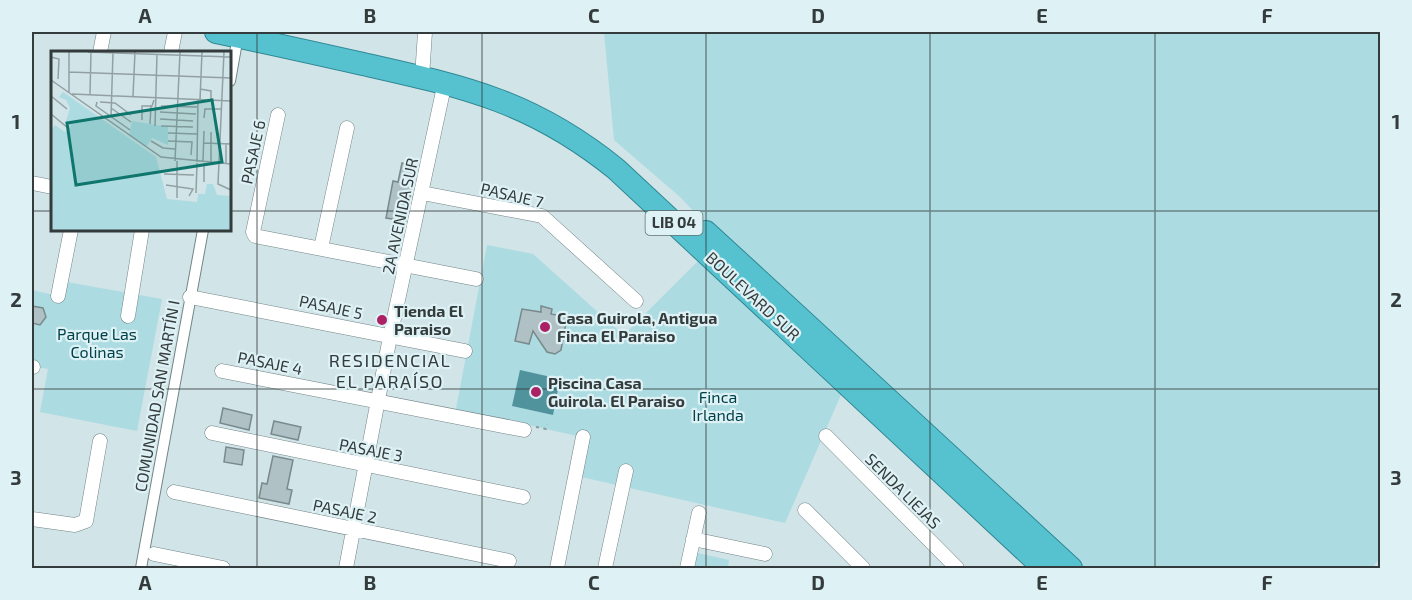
<svg xmlns="http://www.w3.org/2000/svg" width="1412" height="600" font-family="'Exo 2',sans-serif">
<rect width="100%" height="100%" fill="#d1e4e7"/>
<path fill="#acdbe2" d="M604 32H1380V559L1374 565 1376 568H1082L740 259 679 196 614 140Z
M487 245 533 254 628 339 625 334 700 259 844 388 785 523 577 476 586 438 456 409Z
M61 281 162 299 137 431 40 412 48 369 32 366V290L58 296Z
M693 552 729 560 728 568H689Z"/>
<path fill="#51939d" d="M520 370 560 379 553 415 512 406Z"/>
<path fill="#afc1c4" stroke="#798a8c" stroke-width="1.5" d="M402 163 415 166 406 221 386 218 393 181 398 182Z
M32 306 43 308 46 317 40 325 32 323Z
M541 306 552 309 551 314 567 317 561 350 555 354 547 352 533 331 529 344 515 341 522 309 541 312Z
M223 408 252 415 249 430 220 423Z
M274 421 301 427 298 440 271 434Z
M226 447 244 450 242 465 224 462Z
M273 456 293 460 287 489 292 490 289 504 259 498 262 483 267 484Z"/>
<g fill="none" stroke-linecap="round" stroke-linejoin="round">
<g stroke="#738487" stroke-width="12">
<path id="pedestrian" d="M230 81 238 36
M141 568 203 230"/>
</g>
<g stroke="#738487" stroke-width="15">
<path id="minor" d="M100 52 104 32
M171 52 175 32
M422 77 425 32
M278 115 253 232 255 236 476 279
M32 183 52 187
M422 193 542 216 636 301
M321 248 347 128
M58 296 71 230
M190 297 465 351
M128 316 142 230
M32 367H33
M222 371 524 430
M212 433 523 497
M826 436 957 568
M174 492 509 561
M805 510 863 568
M32 519 75 525 86 521 100 441
M693 539 765 554
M154 554 223 568
M346 568 390 337 445 82
M557 568 583 437
M605 568 626 471
M687 568 699 513"/>
</g>
<g stroke="#2f8894" stroke-width="24">
<path id="trunk" d="M216 32C265 42 314 53 363 64 465 87 532 101 616 169L1044 568
M706 232 1071 568"/>
</g>
<path stroke="#8c9a9c" stroke-width="2" stroke-dasharray="3 4.5" stroke-linecap="butt" d="M536 427 546 429 547 424"/>
<use href="#pedestrian" stroke="#fff" stroke-width="10"/>
<use href="#minor" stroke="#fff" stroke-width="14"/>
<use href="#trunk" stroke="#57c2cf" stroke-width="22"/>
</g>
<path fill="none" stroke="#343b3c" stroke-width="1.5" stroke-opacity="0.55" d="M257 32V568M482 32V568M706 32V568M930 32V568M1155 32V568M32 211H52M230 211H1380M32 389H1380"/>
<g fill="#ac2163" stroke="#def1f4" stroke-width="2">
<circle cx="382" cy="320" r="6"/>
<circle cx="545" cy="327" r="6"/>
<circle cx="536" cy="392" r="6"/>
</g>
<g text-anchor="middle" stroke-width="4.5" stroke-linejoin="round" paint-order="stroke">
<rect fill="#def1f4" stroke="#677273" stroke-width="1.5" x="645.5" y="211" width="57" height="24" rx="4.5"/>
<g font-size="15" font-weight="bold" fill="#343b3c">
<text x="674" y="228">LIB 04</text>
</g>
<g font-size="16" fill="#343b3c" stroke="#def1f4">
<text transform="translate(253 152) rotate(-78)" y="6">PASAJE 6</text>
<text transform="translate(512 195) rotate(13)" y="6">PASAJE 7</text>
<text transform="translate(400 216) rotate(-78)" y="6">2A AVENIDA SUR</text>
<text transform="translate(753 296) rotate(43)" y="6">BOULEVARD SUR</text>
<text transform="translate(331 307) rotate(12)" y="6">PASAJE 5</text>
<text transform="translate(270 363) rotate(11)" y="6">PASAJE 4</text>
<text transform="translate(157 396) rotate(-80)" y="6">COMUNIDAD SAN MARTÍN I</text>
<text transform="translate(371 450) rotate(11)" y="6">PASAJE 3</text>
<text transform="translate(903 491) rotate(45)" y="6">SENDA LIEJAS</text>
<text transform="translate(345 511) rotate(12)" y="6">PASAJE 2</text>
</g>
<g font-size="16" font-weight="bold" fill="#343b3c" stroke="#def1f4" text-anchor="start">
<text x="394" y="317">Tienda El<tspan x="394" dy="18">Paraiso</tspan></text>
<text x="557" y="324">Casa Guirola, Antigua<tspan x="557" dy="18">Finca El Paraiso</tspan></text>
<text x="548" y="389">Piscina Casa<tspan x="548" dy="18">Guirola. El Paraiso</tspan></text>
</g>
<g font-size="16" fill="#01424a" stroke="#def1f4">
<text x="97" y="340">Parque Las<tspan x="97" dy="18">Colinas</tspan></text>
<text x="718" y="403">Finca<tspan x="718" dy="18">Irlanda</tspan></text>
</g>
<g font-size="18" letter-spacing="1.5" fill="#343b3c" stroke="#def1f4">
<text x="390" y="367">RESIDENCIAL<tspan x="390" dy="21">EL PARAÍSO</tspan></text>
</g>
</g>
<g transform="translate(51 51)">
<rect width="180" height="180" fill="#d1e4e7"/>
<path d="M12 41 105 106 116 148 146 151 147 143H154L156 133H162L166 144 179 145 180 142V179H0V78L4 74 14 81 20 75 15 70 19 57 15 49 8 46ZM81 70 117 76V94L101 87 95 96 78 85Z" fill="#acdbe2"/>
<path fill="none" stroke="#92a0a3" stroke-width="1.5" d="M37 1 180 6M173 1 167 133 180 139M0 6 8 8 7 28M18 21 180 27M0 29 110 106 180 113M149 38 160 40V49M18 41V1M21 43 180 50M39 43 40 1M0 45 16 58M82 45 84 1M149 49 151 1M46 51 45 55 79 79M49 51 64 52 80 64M110 55 146 56M60 57 80 71M109 61 145 63M0 63 17 77M60 66 62 1M153 67 154 58H171M109 68 142 70M91 69V55H101L103 49M99 73 100 55M104 75 106 3M110 75 142 76M117 82 146 83M100 90 112 97 124 98M117 90 141 91 140 104M152 92 180 93M124 110 129 1M152 110 153 80M146 111 147 49M160 112V81M175 113V93M113 123 143 124M153 131V112M115 134 142 138 138 145M145 142 146 112M126 147V110"/>
<path fill="#0f766e" fill-opacity="0.15" stroke="#0f766e" stroke-width="3" d="M161 49 171 111 25 134 16 72Z"/>
<rect width="180" height="180" fill="none" stroke="#343b3c" stroke-width="3"/>
</g>
<rect width="1412" height="600" fill="none" stroke="#def1f4" stroke-width="66"/>
<rect x="33" y="33" width="1346" height="534" fill="none" stroke="#343b3c" stroke-width="2"/>
<g font-size="20" text-anchor="middle" font-weight="bold" fill="#343b3c">
<text x="145" y="23">A</text>
<text x="370" y="23">B</text>
<text x="594" y="23">C</text>
<text x="818" y="23">D</text>
<text x="1042" y="23">E</text>
<text x="1267" y="23">F</text>
<text x="16" y="129">1</text>
<text x="1396" y="129">1</text>
<text x="16" y="307">2</text>
<text x="1396" y="307">2</text>
<text x="16" y="485">3</text>
<text x="1396" y="485">3</text>
<text x="145" y="590">A</text>
<text x="370" y="590">B</text>
<text x="594" y="590">C</text>
<text x="818" y="590">D</text>
<text x="1042" y="590">E</text>
<text x="1267" y="590">F</text>
</g>
</svg>
